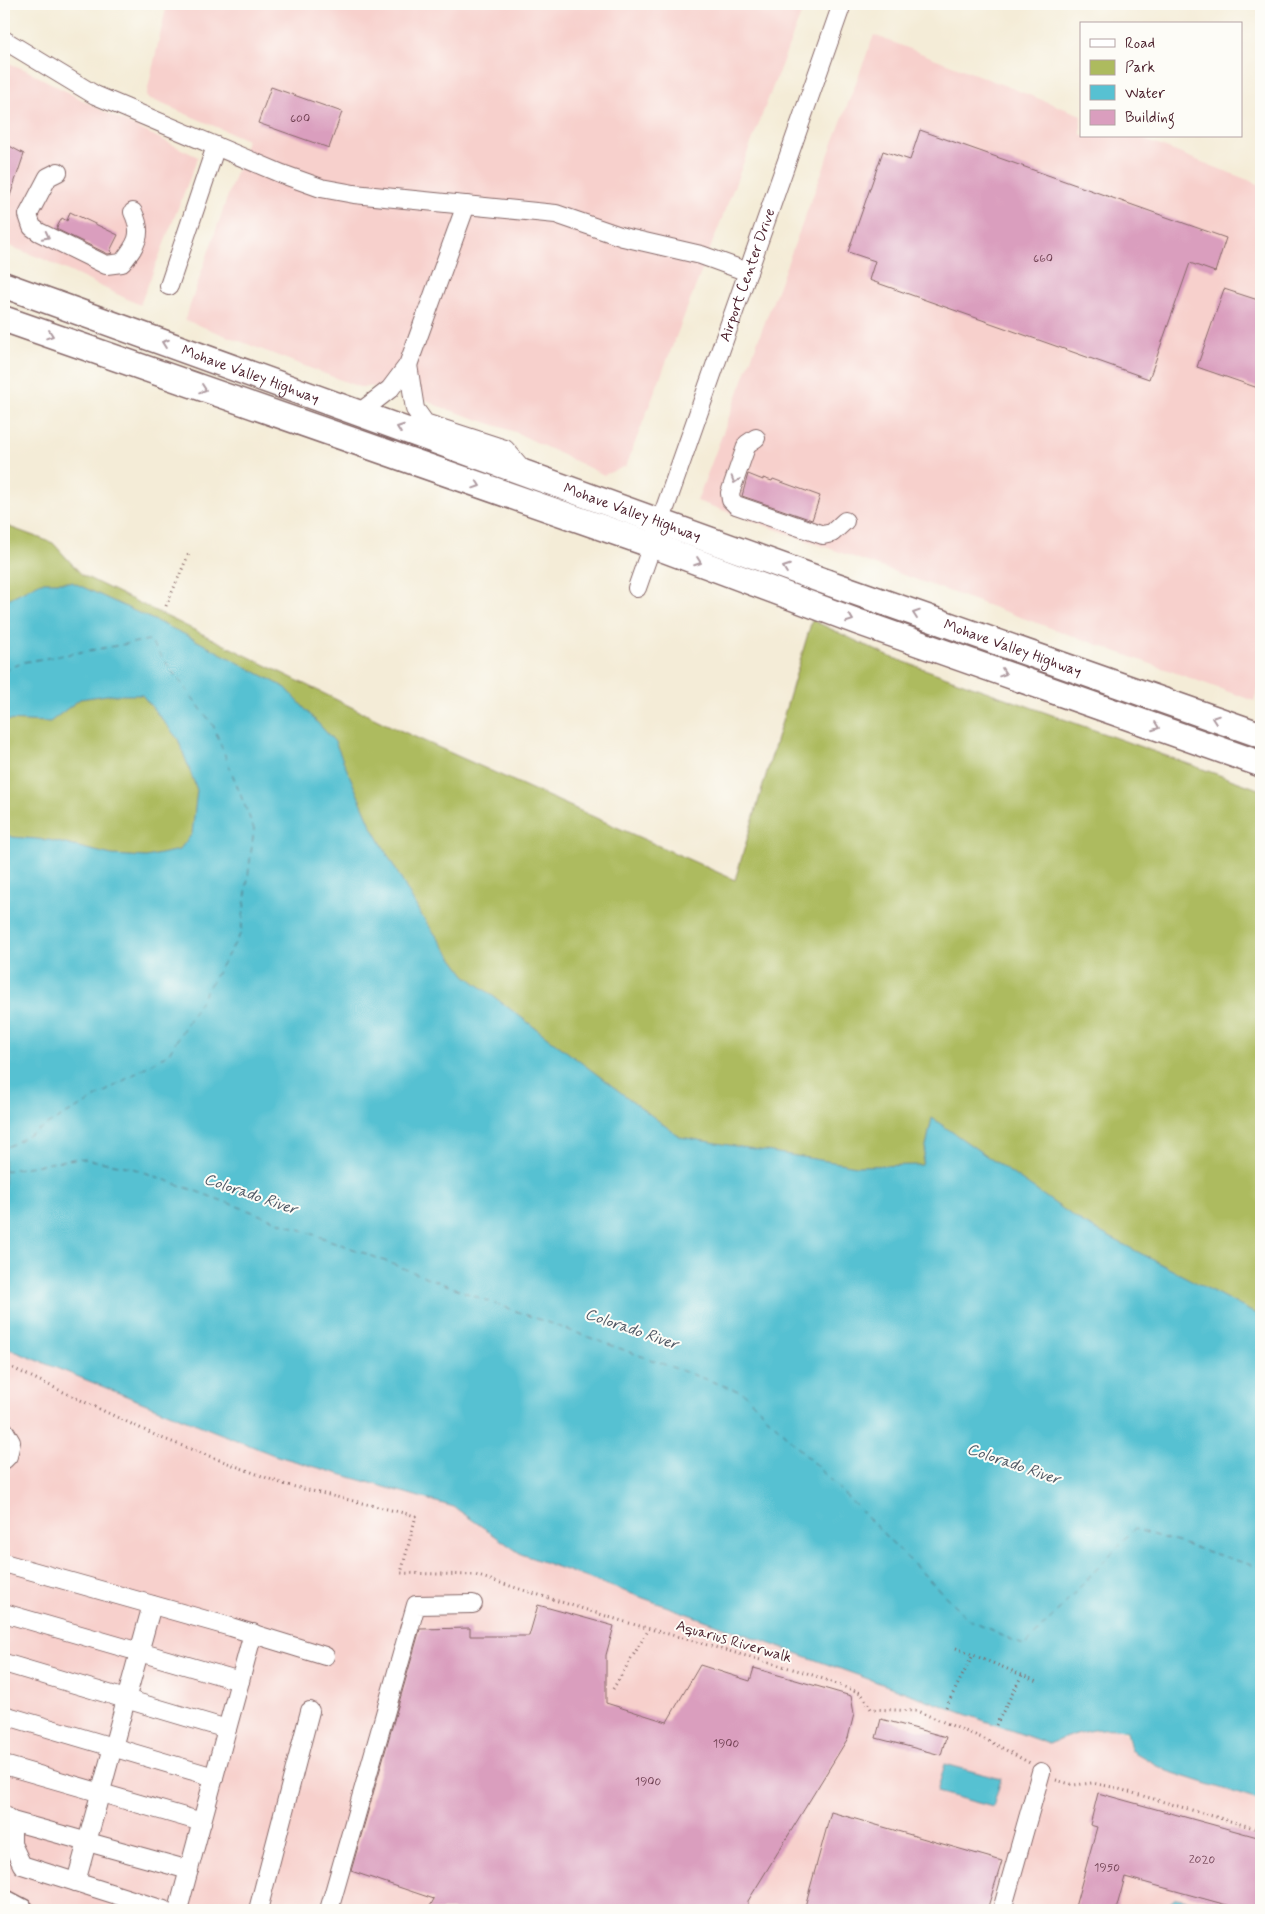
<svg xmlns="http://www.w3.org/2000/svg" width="1265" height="1914" font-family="Mynerve,sans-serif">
<rect width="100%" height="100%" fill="#fdfcf7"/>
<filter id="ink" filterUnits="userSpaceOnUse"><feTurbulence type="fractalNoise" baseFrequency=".02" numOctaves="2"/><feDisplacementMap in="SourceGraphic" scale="10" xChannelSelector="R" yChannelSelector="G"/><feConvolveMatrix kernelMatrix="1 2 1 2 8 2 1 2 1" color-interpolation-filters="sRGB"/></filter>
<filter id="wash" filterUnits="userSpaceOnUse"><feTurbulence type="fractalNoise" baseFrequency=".0096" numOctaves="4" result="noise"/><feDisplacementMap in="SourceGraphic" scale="20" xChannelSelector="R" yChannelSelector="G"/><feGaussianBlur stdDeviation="1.12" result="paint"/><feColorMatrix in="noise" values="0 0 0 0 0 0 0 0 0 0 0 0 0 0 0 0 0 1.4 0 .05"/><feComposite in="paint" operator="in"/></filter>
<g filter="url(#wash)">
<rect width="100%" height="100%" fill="#f4ecd7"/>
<path fill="#f7d0cc" d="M167 4H805L626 466 604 475 515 432 438 406 400 386 359 387 185 320 247 140 146 97Z
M874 35 1081 115V136H1135L1261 185V677L1254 701 697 501Z
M4 61 26 70 109 114 198 157 140 305 43 259 4 244Z
M4 1347 274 1455 454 1507 521 1554 1049 1744 1075 1733 1115 1728 1126 1733 1130 1750 1167 1771 1261 1801V1910H4Z"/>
<path fill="#adbb5e" stroke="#7c6d44" d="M4 525 53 543 82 575 386 724 735 880 812 620 888 656 1261 790V1369L4 927Z"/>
<path fill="#57c1d2" stroke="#50707e" d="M41 582H72L186 635 286 688 335 742 371 825 421 915 465 975 680 1137 857 1166 922 1165 932 1118 1083 1223 1252 1312 1261 1315V1801L1167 1771 1131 1750 1127 1731C1101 1724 1073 1734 1049 1744L521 1554 454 1507 274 1455 4 1347V833L12 837 49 840 112 855 146 857 179 850 192 834 197 790 178 739 142 695H107L80 699 50 722 4 720V601Z
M945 1764 1001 1779 993 1807 937 1792Z
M1176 1898 1212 1904 1216 1910H1161Z"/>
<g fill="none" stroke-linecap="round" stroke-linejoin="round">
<path stroke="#4f5865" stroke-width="1" stroke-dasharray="6 5" stroke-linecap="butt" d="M4 671 24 662 149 640 213 725 254 829 241 933 169 1053 90 1101 9 1146 4 1147
M4 1171 79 1158 130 1167 359 1251 485 1300 744 1393 968 1619 1025 1646 1134 1529 1261 1568"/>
</g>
<g id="blocks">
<path fill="#da9ebe" d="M271 87 342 112 329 148 258 123Z
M920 130 1226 238 1215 272 1190 263 1149 379 869 280 875 261 848 252 883 151 910 160Z
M4 143 24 154 6 208 4 207Z
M70 212 118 235 110 251 113 253 108 254 56 229 62 218 67 221Z
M1224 289 1261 301V389L1197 367Z
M748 474 763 480V478L772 481 773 479 820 496 812 520 742 496Z
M538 1605 614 1626 606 1655V1703L667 1722 700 1665 750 1681 754 1668 851 1696 854 1714 848 1738 748 1901V1910H428L434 1899 351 1871 420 1629 470 1628V1636H529Z
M881 1719 946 1737 941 1755 876 1738Z
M1098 1793 1261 1838V1910H1245L1125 1877 1116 1910H1085L1075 1907 1097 1827 1090 1825Z
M831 1812 1002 1861 987 1910H804Z"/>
</g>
</g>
<g filter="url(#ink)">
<use href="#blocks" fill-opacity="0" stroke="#866767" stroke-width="1"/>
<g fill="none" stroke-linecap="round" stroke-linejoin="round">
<g stroke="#866767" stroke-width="20">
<g id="minor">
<path d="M4 40 95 95 282 174 321 188 354 194 556 214 623 237 701 255 748 272"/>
<path d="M58 172 48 177 28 215 32 227 39 232 106 265 122 263C136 245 144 235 133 212"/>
<path d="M169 286 216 146"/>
<path d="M408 365 415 409 425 423 505 449 524 471"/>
<path d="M359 413 390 389 408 365 466 205"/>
<path d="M756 438 747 444 730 493 731 500 736 505 823 535 832 533 845 521"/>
<path id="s1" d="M637 588 842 4"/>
<path d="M4 1430 11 1442 8 1456 4 1460"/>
<path d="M4 1563 231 1627 325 1656"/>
<path d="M4 1613 240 1681"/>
<path d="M4 1663 227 1729"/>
<path d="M4 1715 214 1777"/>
<path d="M4 1765 202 1822"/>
<path d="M4 1815 12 1821 189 1870"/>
<path d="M12 1821V1844L22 1865 164 1910"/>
<path d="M76 1882 152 1605"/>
<path d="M178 1910 253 1633"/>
<path d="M258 1910 310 1711"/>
<path d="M329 1910 416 1605 473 1604"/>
<path d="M1002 1910 1041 1772"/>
</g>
</g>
<g stroke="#866767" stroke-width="24">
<path id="major" d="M4 1900 23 1910"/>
</g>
<g stroke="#866767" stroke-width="28">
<g id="highway">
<path id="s2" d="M4 285 832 584 1261 735"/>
<path d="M4 319 652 545 858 622 1261 764"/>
</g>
</g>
<path stroke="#866767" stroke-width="3" stroke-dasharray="1 4" stroke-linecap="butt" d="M166 606 190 551
M4 1364 159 1437 283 1484 416 1516 401 1573 475 1575 622 1621 807 1673 861 1693 871 1709 917 1711 987 1740 1030 1763
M956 1648 1039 1682
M613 1689 649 1629
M946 1707 973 1655
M996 1725 1022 1675
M1056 1780 1074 1785 1092 1783 1112 1787 1261 1830"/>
<use href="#minor" stroke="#fff" stroke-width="18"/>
<use href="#major" stroke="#fff" stroke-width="21"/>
<use href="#highway" stroke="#fff" stroke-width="25"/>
</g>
<defs><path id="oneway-chevron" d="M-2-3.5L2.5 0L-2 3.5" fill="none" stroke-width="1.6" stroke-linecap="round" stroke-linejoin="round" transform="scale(1.25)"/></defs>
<g stroke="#ae9aa0">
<use href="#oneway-chevron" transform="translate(46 236) rotate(27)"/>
<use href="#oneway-chevron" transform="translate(50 335) rotate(19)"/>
<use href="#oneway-chevron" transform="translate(165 343) rotate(-160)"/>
<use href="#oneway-chevron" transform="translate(203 389) rotate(19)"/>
<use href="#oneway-chevron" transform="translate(400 428) rotate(-160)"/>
<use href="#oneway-chevron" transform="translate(735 480) rotate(108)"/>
<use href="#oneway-chevron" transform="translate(477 485) rotate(19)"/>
<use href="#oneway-chevron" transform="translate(698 562) rotate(20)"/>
<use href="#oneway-chevron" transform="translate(786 568) rotate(-160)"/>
<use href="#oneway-chevron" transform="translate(916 614) rotate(-161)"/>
<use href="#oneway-chevron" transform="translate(850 619) rotate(21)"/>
<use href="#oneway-chevron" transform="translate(1003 673) rotate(19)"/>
<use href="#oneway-chevron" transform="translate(1215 719) rotate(-161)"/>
<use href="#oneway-chevron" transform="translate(1156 727) rotate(20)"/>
</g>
</g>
<g text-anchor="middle" stroke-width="4" stroke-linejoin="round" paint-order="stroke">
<g font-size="12" fill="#6e3f50">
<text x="300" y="122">600</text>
<text x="1043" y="262">660</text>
<text x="726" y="1747">1900</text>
<text x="648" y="1785">1900</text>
<text x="1202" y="1863">2020</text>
<text x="1107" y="1871">1950</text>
</g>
<g font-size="15" fill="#4a1f2b" stroke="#fdfcf7">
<text dy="5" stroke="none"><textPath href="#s1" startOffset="332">Airport Center Drive</textPath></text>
<text dy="5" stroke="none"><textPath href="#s2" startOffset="262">Mohave Valley Highway</textPath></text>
<text dy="5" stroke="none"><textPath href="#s2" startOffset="668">Mohave Valley Highway</textPath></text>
<text dy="5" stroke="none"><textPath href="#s2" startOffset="1072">Mohave Valley Highway</textPath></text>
<text transform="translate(734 1641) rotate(16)" y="5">Aquarius Riverwalk</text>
</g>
<g font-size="16" font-style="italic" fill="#4f5865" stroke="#fdfcf7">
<text transform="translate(251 1193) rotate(19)" y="6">Colorado River</text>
<text transform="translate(632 1328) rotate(19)" y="6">Colorado River</text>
<text transform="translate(1014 1463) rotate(19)" y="6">Colorado River</text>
</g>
</g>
<rect width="1265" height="1914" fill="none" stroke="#fdfcf7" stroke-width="20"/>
<rect x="1080" y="22" width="162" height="115" fill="#fdfcf7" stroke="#b5a4a5"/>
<rect x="1090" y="39" width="25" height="8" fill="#ffffff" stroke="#b5a4a5"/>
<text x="1125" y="48" font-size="15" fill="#4a1f2b">Road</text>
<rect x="1090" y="60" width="25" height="15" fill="#adbb5e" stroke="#b5a4a5"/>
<text x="1125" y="72" font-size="15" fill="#4a1f2b">Park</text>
<rect x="1090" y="85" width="25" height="15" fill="#57c1d2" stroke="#b5a4a5"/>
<text x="1125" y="98" font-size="15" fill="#4a1f2b">Water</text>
<rect x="1090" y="110" width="25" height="15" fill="#da9ebe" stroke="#b5a4a5"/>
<text x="1125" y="122" font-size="15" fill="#4a1f2b">Building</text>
</svg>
